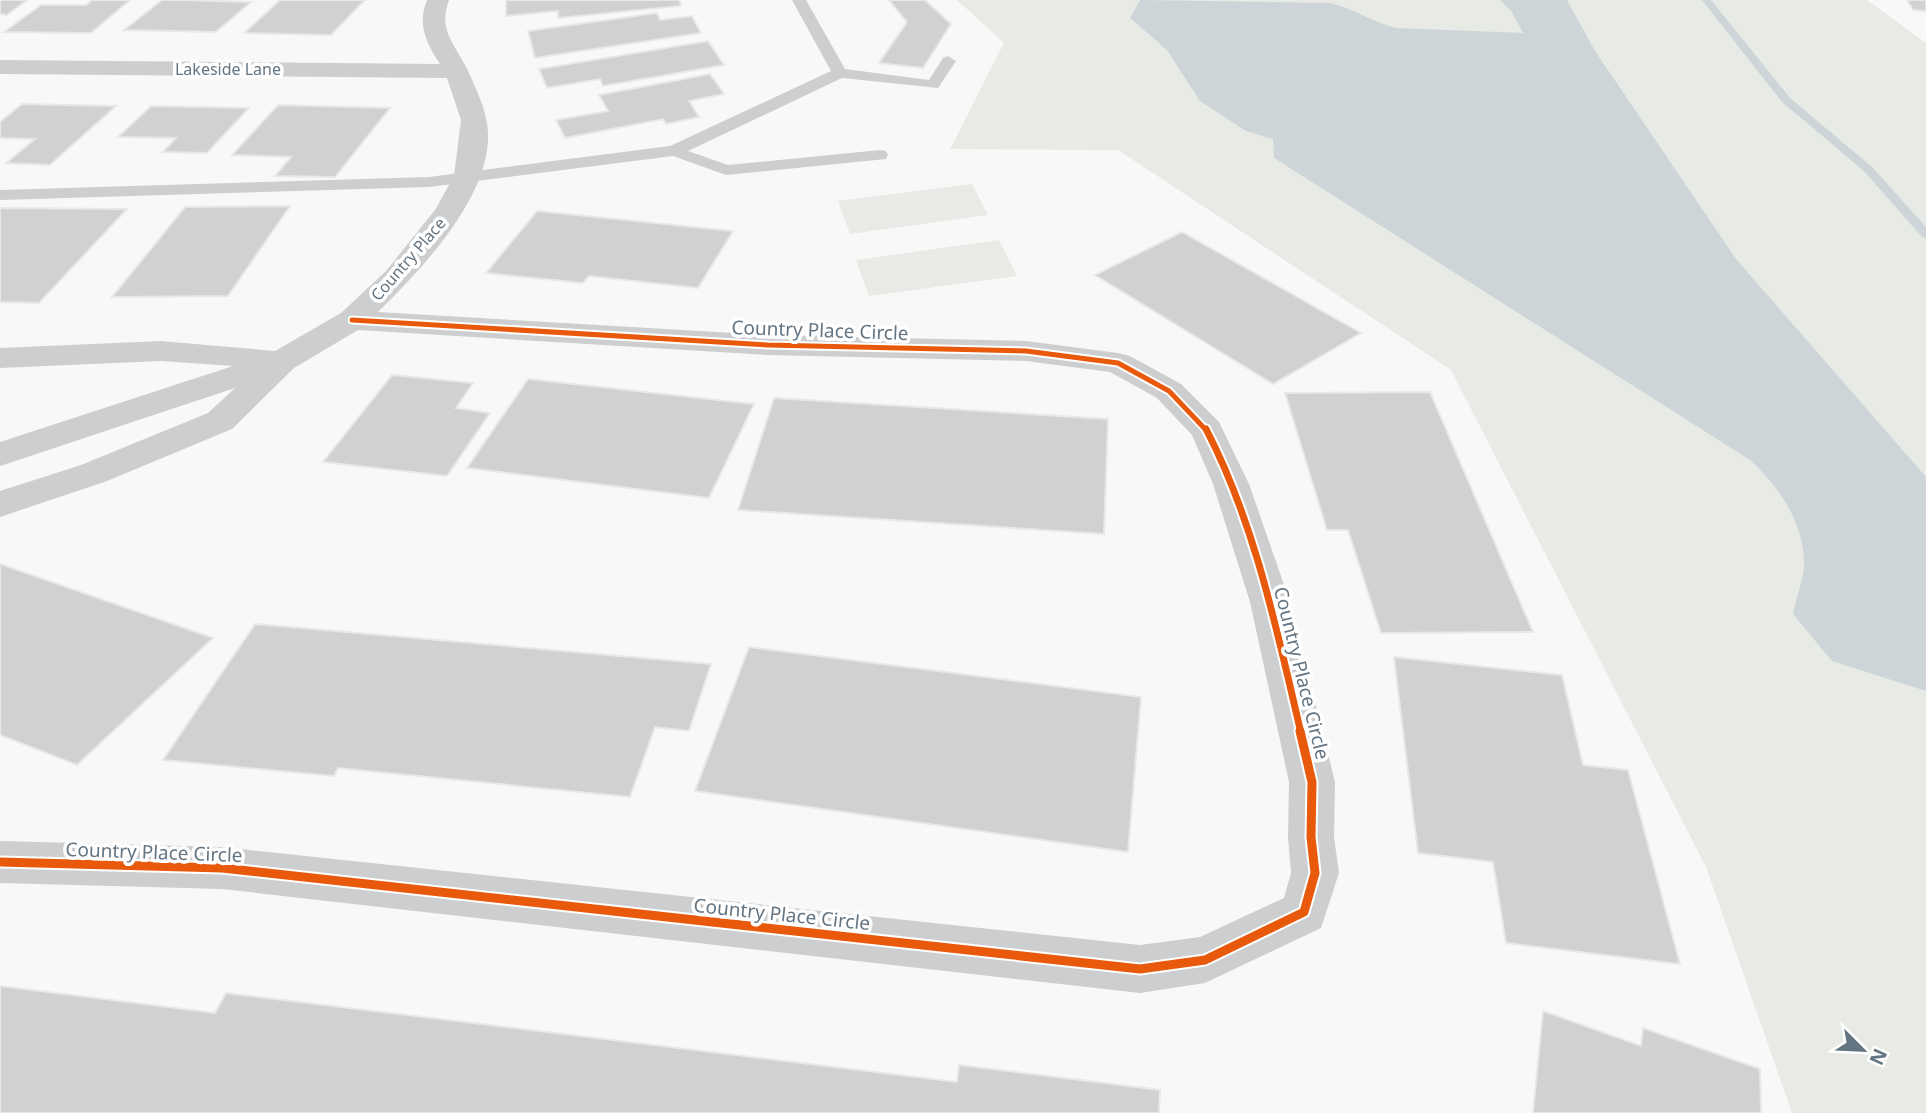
<svg xmlns="http://www.w3.org/2000/svg" width="1926" height="1113" font-family="'Noto Sans',sans-serif">
<rect width="100%" height="100%" fill="#f8f8f8"/>
<path fill="#e7eae5" d="M957 0H1867L1926 43V1113H1792L1706 867 1451 370 1118 150 950 149 1004 43Z
M972 184 988 215 850 234 838 201Z
M999 240 1017 276 869 296 856 260Z"/>
<path fill="#cdd5d8" d="M1140 0 1330 3C1354 9 1373 22 1396 28L1523 33 1512 12 1500 0H1567L1595 51 1736 259 1926 477V691L1832 661 1793 614C1796 598 1805 576 1804 560 1802 519 1778 486 1750 460L1274 158 1273 139 1246 131 1200 101 1167 50 1130 18Z"/>
<g fill="none" stroke-linecap="round" stroke-linejoin="round">
<path fill="#cdd5d8" fill-rule="evenodd" d="M1702 0H1711L1790 98 1872 167 1926 227V238L1922 237 1864 171 1782 102Z"/>
</g>
<path fill="#cfd1d2" stroke="#e8e8e8" stroke-width="2" d="M0 0H27L7 15 0 14Z
M92 0H130L91 33 4 32 41 5H86Z
M162 0H183L251 2 216 32 124 30Z
M280 0H365L331 35 244 33Z
M506 0H679L681 6 558 18V11L506 16Z
M889 0H925L951 24 923 68 879 63 907 22Z
M1907 0H1926V11L1913 10Z
M657 13 660 20 692 16 701 33 535 58 528 31Z
M708 41 724 65 603 86 600 79 547 88 539 69Z
M710 74 724 94 689 101 699 117 666 124 663 119 565 138 556 120 608 111 599 95Z
M22 104 116 106 50 165 6 163 35 139 0 138V122Z
M278 105 390 108 335 177 275 176 291 157 232 155Z
M151 106 249 108 207 153 163 152 176 138 118 137Z
M290 206 228 296 112 297 185 207Z
M0 208 127 209 39 303 0 302Z
M537 211 733 231 698 288 589 276 583 283 486 273Z
M1182 232 1361 333 1273 384 1095 275Z
M392 375 473 383 456 408 490 413 447 476 323 462Z
M528 379 754 404 709 498 467 468Z
M1430 392 1533 632 1381 633 1348 530H1327L1285 393Z
M774 398 1108 419 1104 534 738 510Z
M0 564 213 638 77 765 0 735Z
M255 624 711 664 689 731 655 727 630 797 338 768 334 776 163 760Z
M749 647 1141 697 1128 852 695 791Z
M1394 657 1562 675 1583 765 1628 770 1680 964 1506 943 1493 862 1418 853Z
M0 986 215 1013 226 993 957 1082 959 1065 1160 1090 1159 1113H0Z
M1543 1011 1641 1046 1643 1028 1760 1069 1761 1113H1533Z"/>
<g fill="none" stroke-linecap="round" stroke-linejoin="round">
<path fill="#cdcecf" fill-rule="evenodd" d="M792 0H806L845 69 929 80 943 58 948 56 956 61 938 88 842 78 688 151 728 165 880 150 886 151 888 155 886 159 726 175 673 156 429 187 0 200V190L429 177 670 146 831 71Z"/>
<path fill="#cdcecf" fill-rule="evenodd" d="M427 0H449C437 32 457 46 469 73 475 87 483 103 486 118 502 186 422 269 378 312L768 335 1026 341 1118 353 1130 356 1181 384 1219 422 1249 484 1290 602 1335 782 1334 837 1339 873 1321 928 1205 983 1140 993 222 889 0 883V841L222 847 1140 945 1200 937 1284 898 1291 873 1288 837 1289 782 1250 602 1213 484 1192 435 1157 398 1110 372 1026 361 768 355 358 330 294 368 232 429 107 481 0 517V491L81 465 208 413 235 388 0 466V442L233 366 161 361 0 368V348L161 341 275 351 341 313 386 271 435 210 454 176 461 120 447 78 0 74V60L440 64C426 42 417 25 427 0Z"/>
<g stroke="#fff" stroke-width="9">
<path id="cycleway-far2" d="M352 320 768 345 1026 351 1118 363 1169 391 1207 431"/>
</g>
<g stroke="#fff" stroke-width="11">
<path id="cycleway-far1" d="M1206 429C1255 523 1277 631 1301 733"/>
</g>
<g stroke="#fff" stroke-width="13">
<path id="cycleway" d="M0 862 222 868 1140 969 1205 960 1304 912 1315 873 1311 837 1312 782 1300 731"/>
</g>
<use href="#cycleway-far2" stroke="#e8590c" stroke-width="5"/>
<use href="#cycleway-far1" stroke="#e8590c" stroke-width="7"/>
<use href="#cycleway" stroke="#e8590c" stroke-width="9"/>
</g>
<g text-anchor="middle" stroke-width="7" stroke-linejoin="round" paint-order="stroke">
<g font-size="16" fill="#637482" stroke="#fff">
<text x="228" y="75">Lakeside Lane</text>
<text transform="translate(408 259) rotate(-49)" y="6">Country Place</text>
</g>
<g font-size="19" fill="#637482" stroke="#fff">
<text transform="translate(820 330) rotate(2)" y="7">Country Place Circle</text>
<text transform="translate(1302 673) rotate(76)" y="7">Country Place Circle</text>
<text transform="translate(154 852) rotate(2)" y="7">Country Place Circle</text>
<text transform="translate(782 914) rotate(6)" y="7">Country Place Circle</text>
</g>
</g>
<g transform="translate(1863 1050) rotate(114)" stroke="#ffffff" stroke-width="5" paint-order="stroke">
<path d="M0-5L12 26L0 18L-12 26Z" fill="#637482"/>
<text y="-10" font-size="19" font-weight="bold" text-anchor="middle" fill="#637482">N</text>
</g>
</svg>
